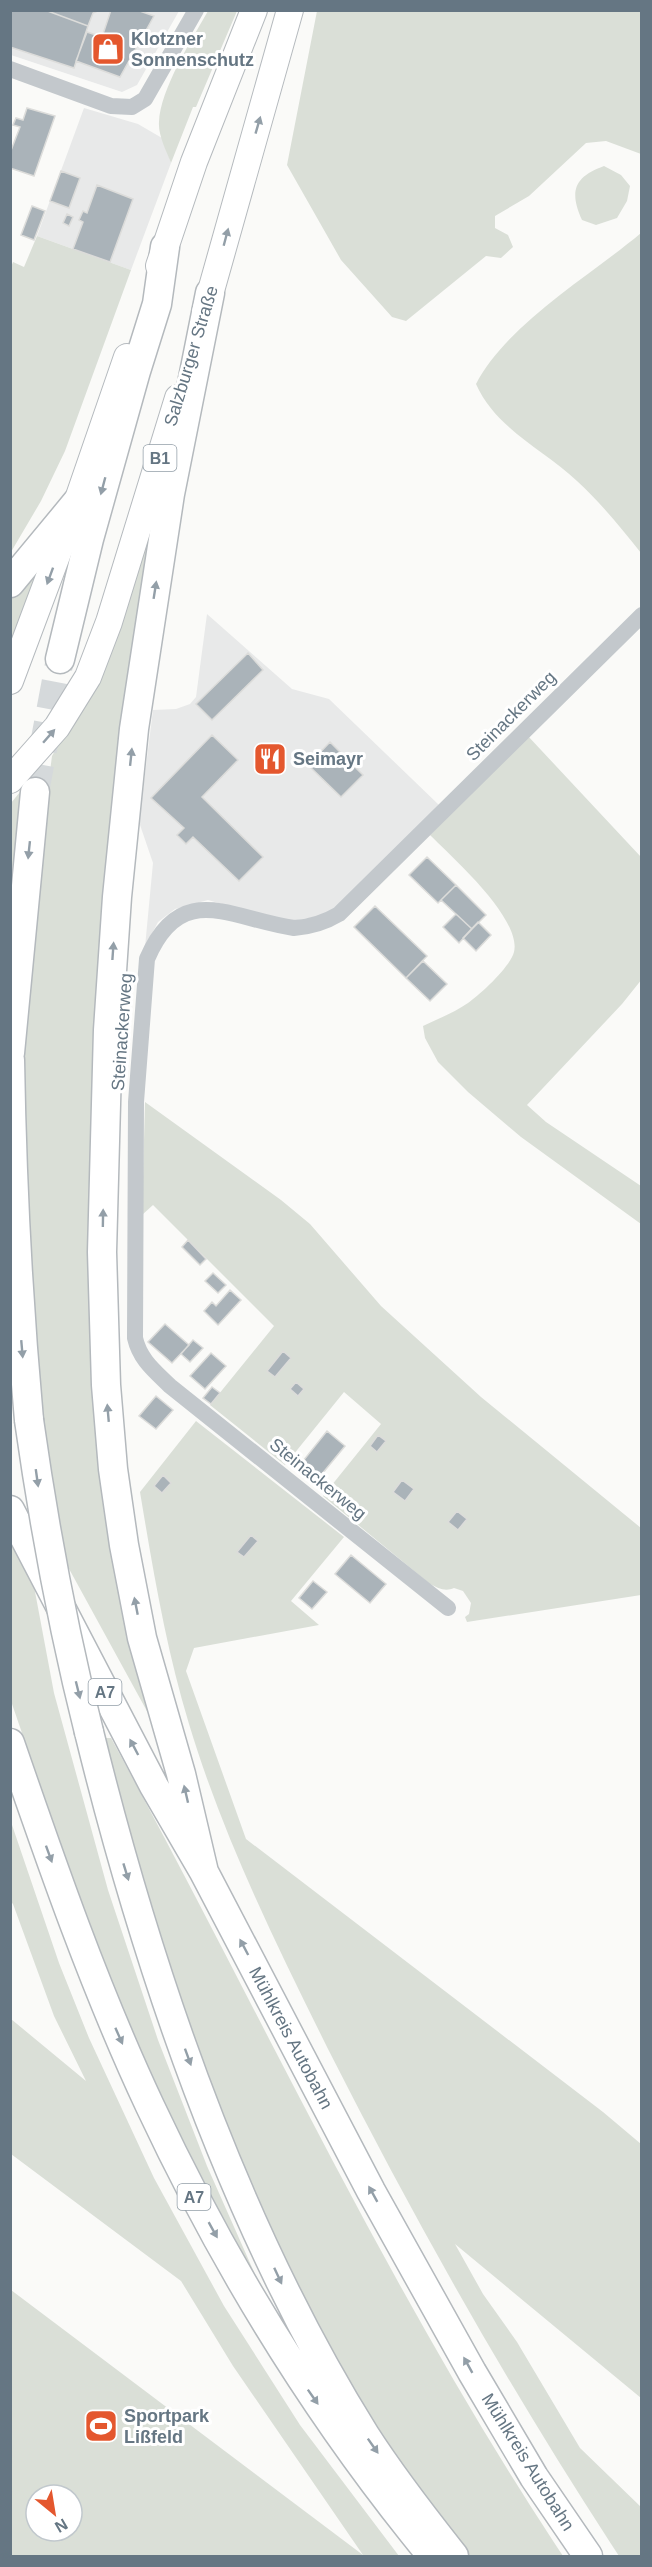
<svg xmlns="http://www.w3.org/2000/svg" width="652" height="2567" font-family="Helvetica,sans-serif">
<rect width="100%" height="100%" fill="#fafaf8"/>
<path fill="#e8e9e9" d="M11 11H179L137 85 122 92 11 55Z
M84 108 138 124 162 138 171 163 131 270 37 236Z
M207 614 292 689 329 699 439 805 340 904 321 916 286 922 208 900 175 909 158 922 145 947 153 863 139 822 153 710 176 709 190 704 196 697Z"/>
<path fill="#dadfd7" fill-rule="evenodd" d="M208 11H237L196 107H193L171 163C166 150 158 135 159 122 160 90 192 39 208 11Z
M317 11H641V154L606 141 586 143 529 196 495 216V228L508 235 513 247 501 258 486 256 406 321 392 317 341 260 287 165Z
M604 166 621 175 630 186 627 201 617 218 596 225 582 220C569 191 574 177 604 166Z
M641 233V553C621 528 601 503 577 481 543 449 496 429 476 384 507 324 590 276 641 233Z
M37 236 131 270 65 451 41 501 11 552V267L13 262 24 267Z
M159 486 131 654 112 799 95 1036 115 1570 148 1713 56 1545 39 1404 22 1082 29 933 52 756 90 688Z
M56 534 11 646V595Z
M527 735 641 857 642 979 622 1004 527 1105 546 1122 641 1186V1224L521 1137 468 1092 438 1062 425 1038 423 1026C438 1019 455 1012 468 1003 481 994 510 967 514 952 522 919 452 857 430 835Z
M29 781 11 880V803Z
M145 1102 281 1200 310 1224 381 1306 481 1397 641 1528V1595L467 1622 465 1617 469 1614 471 1603 463 1591 454 1588C445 1592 438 1588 430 1584L323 1496 381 1424 344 1392 285 1465 210 1405 274 1326 153 1205 142 1215Z
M196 1421 344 1537 291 1601 319 1625 194 1648 186 1671 246 1839 603 2112 641 2144V2398L455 2244 483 2294 517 2342 580 2448 641 2507V2556H619C512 2393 416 2223 328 2049 276 1944 223 1837 189 1724 166 1648 153 1570 140 1492Z
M10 1542 33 1581 54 1693 108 1890 158 2040 207 2166 262 2290 180 2141 133 2037 87 1922 11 1701Z
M103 1738H111C260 2011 390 2296 563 2556H467L360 2405 286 2276 163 1961Z
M11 1822 59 1963 89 2038 154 2178 224 2306 300 2425 399 2556H11V2290L363 2555 233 2366 181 2281 11 2154V2019L86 2081 54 2016 13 1904 11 1902ZM36 2495H72V2531H36Z"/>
<path fill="#aab3b9" stroke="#dcdcda" stroke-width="1.5" d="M10 10H45L88 26 74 68 10 47Z
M45 10H100L93 13 88 26Z
M111 10H137L154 16 120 77 76 61 87 32 102 37Z
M27 108 55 116 34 176 10 168V153L20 127 13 125 16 118 23 120Z
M61 171 80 178 69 208 50 201Z
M97 185 133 199 110 262 73 249 83 222 79 220 83 211 87 213Z
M32 206 45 211 34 240 21 235Z
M67 214 73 217 69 226 63 223Z
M248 653 263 670 212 720 196 704Z
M212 735 238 760 202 797 263 857 239 881 193 837 186 844 177 835 184 828 151 798Z
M330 742 363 775 341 797 308 765Z
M427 857 456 885 438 903 409 875Z
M456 885 486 915 472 929 441 900Z
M375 906 427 956 406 978 354 927Z
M456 914 472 929 459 943 443 927Z
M478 922 491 935 476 951 463 938Z
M423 961 447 984 430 1001 406 978Z
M188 1240 206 1259 200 1265 182 1247Z
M213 1273 226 1285 218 1293 205 1281Z
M230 1290 241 1300 218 1325 204 1311 212 1302 216 1306Z
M165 1324 189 1345 172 1363 148 1342Z
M193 1340 203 1348 190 1362 181 1354Z
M283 1351 291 1358 275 1377 267 1371Z
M211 1353 226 1366 205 1389 190 1376Z
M296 1382 304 1389 298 1396 290 1389Z
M212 1387 220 1393 211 1404 203 1398Z
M156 1396 173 1410 156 1429 139 1416Z
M327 1431 345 1446 317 1480 299 1466Z
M378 1435 386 1441 377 1452 370 1446Z
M163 1475 171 1483 162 1493 154 1486Z
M402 1480 414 1489 405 1501 393 1492Z
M457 1511 467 1519 458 1530 448 1522Z
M251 1535 258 1541 244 1557 237 1552Z
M351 1555 386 1584 370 1603 335 1574Z
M313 1581 327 1592 312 1609 299 1598Z"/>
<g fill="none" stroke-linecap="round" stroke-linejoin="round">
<path stroke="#d5d9db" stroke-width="28" stroke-dasharray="28 14" stroke-linecap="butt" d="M35 792 60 659"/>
<g stroke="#b5babe" stroke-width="28">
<path id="primary" d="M159 266 194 162 254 10
M205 312 290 10
M10 681 77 502 127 357
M10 780 57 727 88 677 109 622 178 398"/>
</g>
<g stroke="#b4b9bd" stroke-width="31">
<path id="motorway" d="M10 583 77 502
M60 659 89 539 136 371 157 304 165 247
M10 1053 35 792
M10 1060C12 1181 18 1300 29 1420
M10 1510 154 1786 204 1872 371 2191 472 2372 534 2477 588 2556
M89 1732C148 1972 234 2225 365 2435 392 2477 423 2517 454 2556
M10 1743C52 1865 95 1989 150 2106 226 2268 319 2419 432 2556
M204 1872 181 1774 142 1638 124 1545 113 1469 106 1385 102 1252 108 1030 117 897 134 729 170 494 210 293"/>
</g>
<path stroke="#c3c8cc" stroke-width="16" d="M10 69 111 106 132 107 145 99 196 10
M448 1608 170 1386C155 1371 140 1360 135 1338L136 1102 147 959C181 879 231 919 294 928 311 927 324 923 339 914L642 615"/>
<use href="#primary" stroke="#fff" stroke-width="26"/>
<use href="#motorway" stroke="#fff" stroke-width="28"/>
<g stroke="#b4b9bd" stroke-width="31" stroke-linecap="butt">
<path id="motorway-bridge" d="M29 1420C44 1526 63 1629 89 1732"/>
</g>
<use href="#motorway-bridge" stroke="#fff" stroke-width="28"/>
</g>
<defs><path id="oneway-solid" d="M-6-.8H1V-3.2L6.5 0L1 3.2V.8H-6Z" transform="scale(1.5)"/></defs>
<g fill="#939fa8">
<use href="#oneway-solid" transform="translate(258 125) rotate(-74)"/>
<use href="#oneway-solid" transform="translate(226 237) rotate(-75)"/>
<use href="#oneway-solid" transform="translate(103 486) rotate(105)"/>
<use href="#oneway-solid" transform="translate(50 576) rotate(110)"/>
<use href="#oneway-solid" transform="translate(155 590) rotate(-81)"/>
<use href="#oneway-solid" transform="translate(49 736) rotate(-49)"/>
<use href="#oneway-solid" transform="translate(131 757) rotate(-84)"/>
<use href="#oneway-solid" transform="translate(29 850) rotate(96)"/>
<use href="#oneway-solid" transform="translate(113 951) rotate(-86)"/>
<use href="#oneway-solid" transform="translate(103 1218) rotate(-89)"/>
<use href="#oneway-solid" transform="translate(22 1349) rotate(85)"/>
<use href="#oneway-solid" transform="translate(108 1413) rotate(-95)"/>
<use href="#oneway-solid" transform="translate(37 1478) rotate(82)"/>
<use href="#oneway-solid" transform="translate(136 1606) rotate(-101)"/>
<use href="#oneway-solid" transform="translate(78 1690) rotate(76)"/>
<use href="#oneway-solid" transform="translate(134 1747) rotate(-118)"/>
<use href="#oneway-solid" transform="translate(186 1794) rotate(-103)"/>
<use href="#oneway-solid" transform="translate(49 1854) rotate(70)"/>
<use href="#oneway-solid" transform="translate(126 1872) rotate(73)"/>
<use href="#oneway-solid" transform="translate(244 1947) rotate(-118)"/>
<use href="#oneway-solid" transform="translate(119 2036) rotate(66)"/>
<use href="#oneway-solid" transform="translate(188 2057) rotate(70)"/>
<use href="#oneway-solid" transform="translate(373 2194) rotate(-119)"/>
<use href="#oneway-solid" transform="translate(213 2230) rotate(61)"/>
<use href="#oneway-solid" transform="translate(278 2276) rotate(65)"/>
<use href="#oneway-solid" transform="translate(468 2365) rotate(-119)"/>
<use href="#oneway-solid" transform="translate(313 2397) rotate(55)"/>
<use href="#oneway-solid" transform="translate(373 2446) rotate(55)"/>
</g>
<defs>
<g id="shop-square" transform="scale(1.725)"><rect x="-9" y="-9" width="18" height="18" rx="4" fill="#e4572e" stroke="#fff"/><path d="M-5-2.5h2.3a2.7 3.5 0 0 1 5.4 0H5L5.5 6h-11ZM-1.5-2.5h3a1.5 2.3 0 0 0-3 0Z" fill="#fff"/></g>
<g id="restaurant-square" transform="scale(1.725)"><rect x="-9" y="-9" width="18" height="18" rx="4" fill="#e4572e" stroke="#fff"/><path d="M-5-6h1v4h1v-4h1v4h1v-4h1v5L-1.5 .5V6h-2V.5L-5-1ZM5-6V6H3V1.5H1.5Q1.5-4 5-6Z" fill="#fff"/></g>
<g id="stadium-square" transform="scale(1.725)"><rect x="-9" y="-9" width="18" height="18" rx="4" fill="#e4572e" stroke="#fff"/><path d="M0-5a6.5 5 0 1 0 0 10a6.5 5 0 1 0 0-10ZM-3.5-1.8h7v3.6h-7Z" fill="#fff"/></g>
</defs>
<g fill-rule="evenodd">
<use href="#shop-square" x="108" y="49"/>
<use href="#restaurant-square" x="270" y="759"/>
<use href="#stadium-square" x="101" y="2426"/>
</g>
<g text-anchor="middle" stroke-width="6" stroke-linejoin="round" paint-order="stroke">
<g fill="#fff" stroke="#939fa8" stroke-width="1.5">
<rect x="143.5" y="445" width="33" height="26" rx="4.5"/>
<rect x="88.5" y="1679" width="33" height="26" rx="4.5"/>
<rect x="177.5" y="2184" width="33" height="26" rx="4.5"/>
</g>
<g font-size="16" font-weight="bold" fill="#657683">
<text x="160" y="464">B1</text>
<text x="105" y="1698">A7</text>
<text x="194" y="2203">A7</text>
</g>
<g font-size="18" font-weight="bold" fill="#657683" stroke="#fff" text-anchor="start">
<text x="131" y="45">Klotzner<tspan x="131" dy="21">Sonnenschutz</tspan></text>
<text x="293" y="765">Seimayr</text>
<text x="124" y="2422">Sportpark<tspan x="124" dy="21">Lißfeld</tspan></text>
</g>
<g font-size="18" fill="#657683" stroke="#fff">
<text transform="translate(191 356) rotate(-73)" y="6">Salzburger Straße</text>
<text transform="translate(511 716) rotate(-45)" y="6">Steinackerweg</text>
<text transform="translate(122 1032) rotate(-86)" y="6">Steinackerweg</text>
<text transform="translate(318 1479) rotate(39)" y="6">Steinackerweg</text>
<text transform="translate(291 2038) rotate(62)" y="6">Mühlkreis Autobahn</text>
<text transform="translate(528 2462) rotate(58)" y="6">Mühlkreis Autobahn</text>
</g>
</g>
<rect width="652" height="2567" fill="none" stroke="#657683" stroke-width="24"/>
<g transform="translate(54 2513) rotate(150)"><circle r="28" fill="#ffffff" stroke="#c1c8cd" stroke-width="1.5"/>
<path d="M0-4.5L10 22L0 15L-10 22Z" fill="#e4572e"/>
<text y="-9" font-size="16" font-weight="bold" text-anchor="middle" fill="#657683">N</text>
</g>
</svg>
